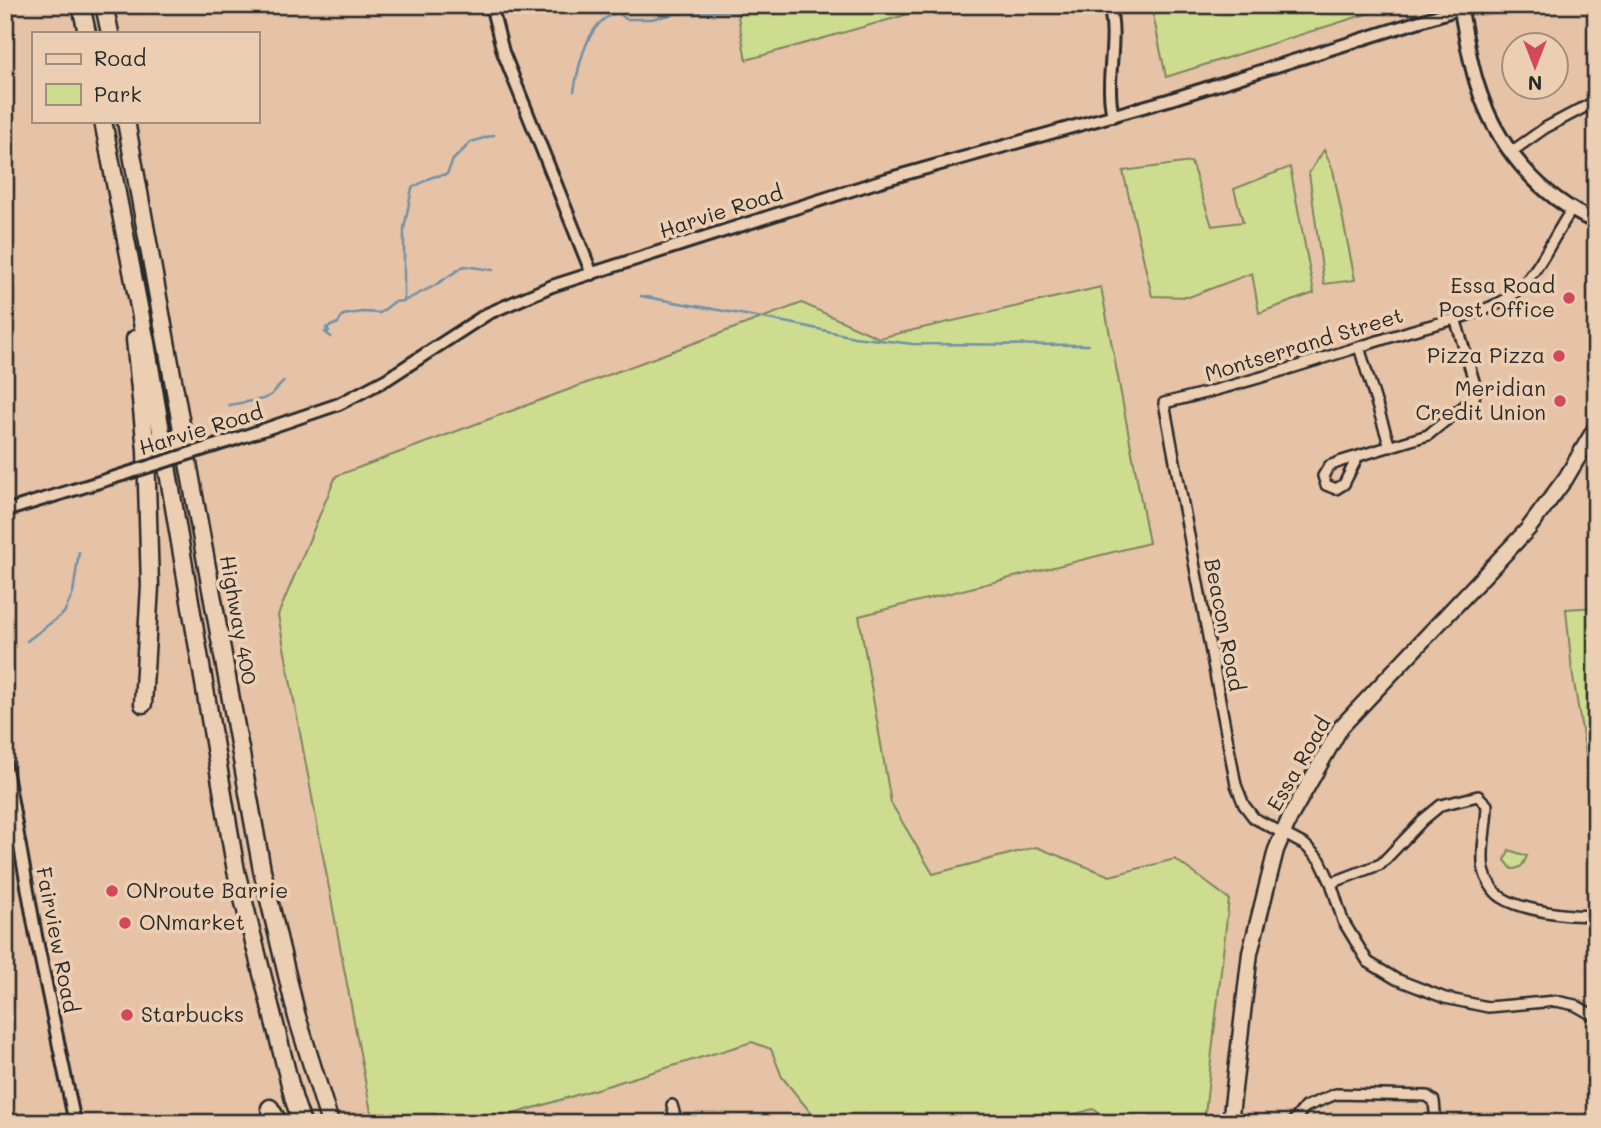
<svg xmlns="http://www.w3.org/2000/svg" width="1601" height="1128" font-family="Mali,sans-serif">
<rect width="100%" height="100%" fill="#e6c2a7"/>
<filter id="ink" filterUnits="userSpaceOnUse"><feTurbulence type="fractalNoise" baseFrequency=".0143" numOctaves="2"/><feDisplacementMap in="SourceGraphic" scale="14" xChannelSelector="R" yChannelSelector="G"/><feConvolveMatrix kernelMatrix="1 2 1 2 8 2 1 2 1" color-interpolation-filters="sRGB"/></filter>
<g filter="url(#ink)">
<path fill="#cedc90" stroke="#7c845e" stroke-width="2" d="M736 5H927L902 16 746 60Z
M1151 5H1395L1166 77Z
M1324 150 1333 170 1355 280 1324 284 1309 173Z
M1191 162 1212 226 1243 222 1234 189 1290 167 1314 293 1259 313 1252 273 1189 297 1152 296 1123 171Z
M1101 287 1149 543 859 616 891 803 933 874 1036 847 1110 876 1175 859 1229 899 1204 1123H1115L1093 1109 1043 1123H819L782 1077 771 1049 752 1042 484 1123H373L278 615 336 476 802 303 879 338Z
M1596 607V784L1590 777 1572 671 1566 609Z
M1509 850 1527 856C1523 864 1522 869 1512 869L1505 860Z"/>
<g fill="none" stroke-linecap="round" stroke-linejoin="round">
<path stroke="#6e91a8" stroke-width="2.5" d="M620 14 626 19H651L684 12 885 8 896 5
M574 91C578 68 586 28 609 16 620 11 618 16 628 5
M641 296 795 324 854 337 913 344 1088 345
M404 301V229L412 188 432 177 447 174 453 160 471 142 494 135
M331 337 325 332 329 331 326 328 338 323 343 315 362 312 380 313 394 302 404 301 434 286 464 266 493 270
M229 405 263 399 271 395 284 381
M27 641 64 613 73 593 79 552"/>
<g stroke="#2b2b2b" stroke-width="14">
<path id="minor" d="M1511 152 1545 128 1596 101
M1572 209C1553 237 1540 270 1515 293 1491 313 1440 322 1410 331 1328 356 1247 384 1164 403L1236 785 1244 805 1254 818 1305 845 1320 860 1331 883 1343 921 1368 962 1396 979 1445 998 1488 1007 1556 1001 1575 1005 1596 1017
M1359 347 1390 447
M1357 458 1344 484 1336 489 1326 485 1323 476 1329 466 1342 461 1428 435 1474 398 1476 389 1474 381 1455 318
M1331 883 1381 864 1424 819 1441 805 1478 796 1487 805C1487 824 1480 852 1484 870 1486 879 1493 892 1501 897 1522 911 1571 917 1596 915
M672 1105 677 1123
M1292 1123 1305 1107 1336 1094 1427 1096 1434 1101 1436 1123"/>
</g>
<g stroke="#2b2b2b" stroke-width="16">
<path id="tertiary" d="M491 5 503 52 592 274
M1109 5C1119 42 1104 79 1113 116
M236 439 339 404 387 379 487 314 552 286 880 181 1168 100 1471 5
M5 511 122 475
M5 763 36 936 75 1123"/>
</g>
<g stroke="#2b2b2b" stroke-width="18">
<path id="secondary" d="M1460 5C1465 31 1469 59 1477 84 1495 144 1538 196 1596 222"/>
</g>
<g stroke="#2b2b2b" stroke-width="19">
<path id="primary" d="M1230 1123 1250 953 1276 850 1290 817 1341 727 1528 529 1566 478 1596 427"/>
</g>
<g stroke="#2b2b2b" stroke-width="21">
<path id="motorway" d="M81 5 87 33
M104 5 110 33
M103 121 146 343 236 871 294 1100 302 1123
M126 121 262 870 297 1017 330 1123
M135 339 146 450 150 586 143 704
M270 1108 279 1123"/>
</g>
<use href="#minor" stroke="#eccfb3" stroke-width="9"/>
<use href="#tertiary" stroke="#eccfb3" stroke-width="10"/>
<use href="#secondary" stroke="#eccfb3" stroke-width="12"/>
<use href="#primary" stroke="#eccfb3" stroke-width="14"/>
<use href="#motorway" stroke="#eccfb3" stroke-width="16"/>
<g stroke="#2b2b2b" stroke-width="16" stroke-linecap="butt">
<path id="tertiary-bridge" d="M122 475 236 439"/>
</g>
<use href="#tertiary-bridge" stroke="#eccfb3" stroke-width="10"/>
</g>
</g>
<g fill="#d1495b" stroke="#eccfb3" stroke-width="2.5">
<circle cx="1569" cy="298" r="7"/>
<circle cx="1559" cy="356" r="7"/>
<circle cx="1560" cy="401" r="7"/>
<circle cx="112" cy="891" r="7"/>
<circle cx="125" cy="923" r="7"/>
<circle cx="127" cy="1015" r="7"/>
</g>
<g text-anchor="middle" stroke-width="7" stroke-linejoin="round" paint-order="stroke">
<g font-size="21" fill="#2b2b2b" stroke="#eccfb3">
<text transform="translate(721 212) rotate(-18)" y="7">Harvie Road</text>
<text transform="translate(1304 345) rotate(-17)" y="7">Montserrand Street</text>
<text transform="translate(201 430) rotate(-17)" y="7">Harvie Road</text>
<text transform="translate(238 620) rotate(80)" y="7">Highway 400</text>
<text transform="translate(1224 625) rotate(79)" y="7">Beacon Road</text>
<text transform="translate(1299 764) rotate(-60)" y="7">Essa Road</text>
<text transform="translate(57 940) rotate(79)" y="7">Fairview Road</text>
</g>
<g font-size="21" fill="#2b2b2b" stroke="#eccfb3" text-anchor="end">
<text x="1555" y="293">Essa Road<tspan x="1555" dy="24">Post Office</tspan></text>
<text x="1545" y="363">Pizza Pizza</text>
<text x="1546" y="396">Meridian<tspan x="1546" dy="24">Credit Union</tspan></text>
<text x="126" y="898" text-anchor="start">ONroute Barrie</text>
<text x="139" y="930" text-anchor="start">ONmarket</text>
<text x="141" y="1022" text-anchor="start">Starbucks</text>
</g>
</g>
<rect width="1601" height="1128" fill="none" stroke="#eccfb3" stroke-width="28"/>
<rect x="14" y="14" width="1573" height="1100" fill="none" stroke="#2b2b2b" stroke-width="2.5" filter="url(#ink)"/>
<rect x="32" y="32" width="228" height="91" fill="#eccfb3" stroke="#9f8d7d" stroke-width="2"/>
<rect x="46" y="54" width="35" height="10" fill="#eccfb3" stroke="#9f8d7d" stroke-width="2"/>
<text x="94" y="66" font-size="21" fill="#2b2b2b">Road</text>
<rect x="46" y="84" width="35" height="21" fill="#cedc90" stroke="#9f8d7d" stroke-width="2"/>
<text x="94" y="102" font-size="21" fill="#2b2b2b">Park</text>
<g transform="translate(1535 66) rotate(180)"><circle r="33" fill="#eccfb3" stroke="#9f8d7d" stroke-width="2"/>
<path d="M0-5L12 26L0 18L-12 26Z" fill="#d1495b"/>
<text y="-10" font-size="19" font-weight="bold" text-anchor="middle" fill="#2b2b2b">N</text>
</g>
</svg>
